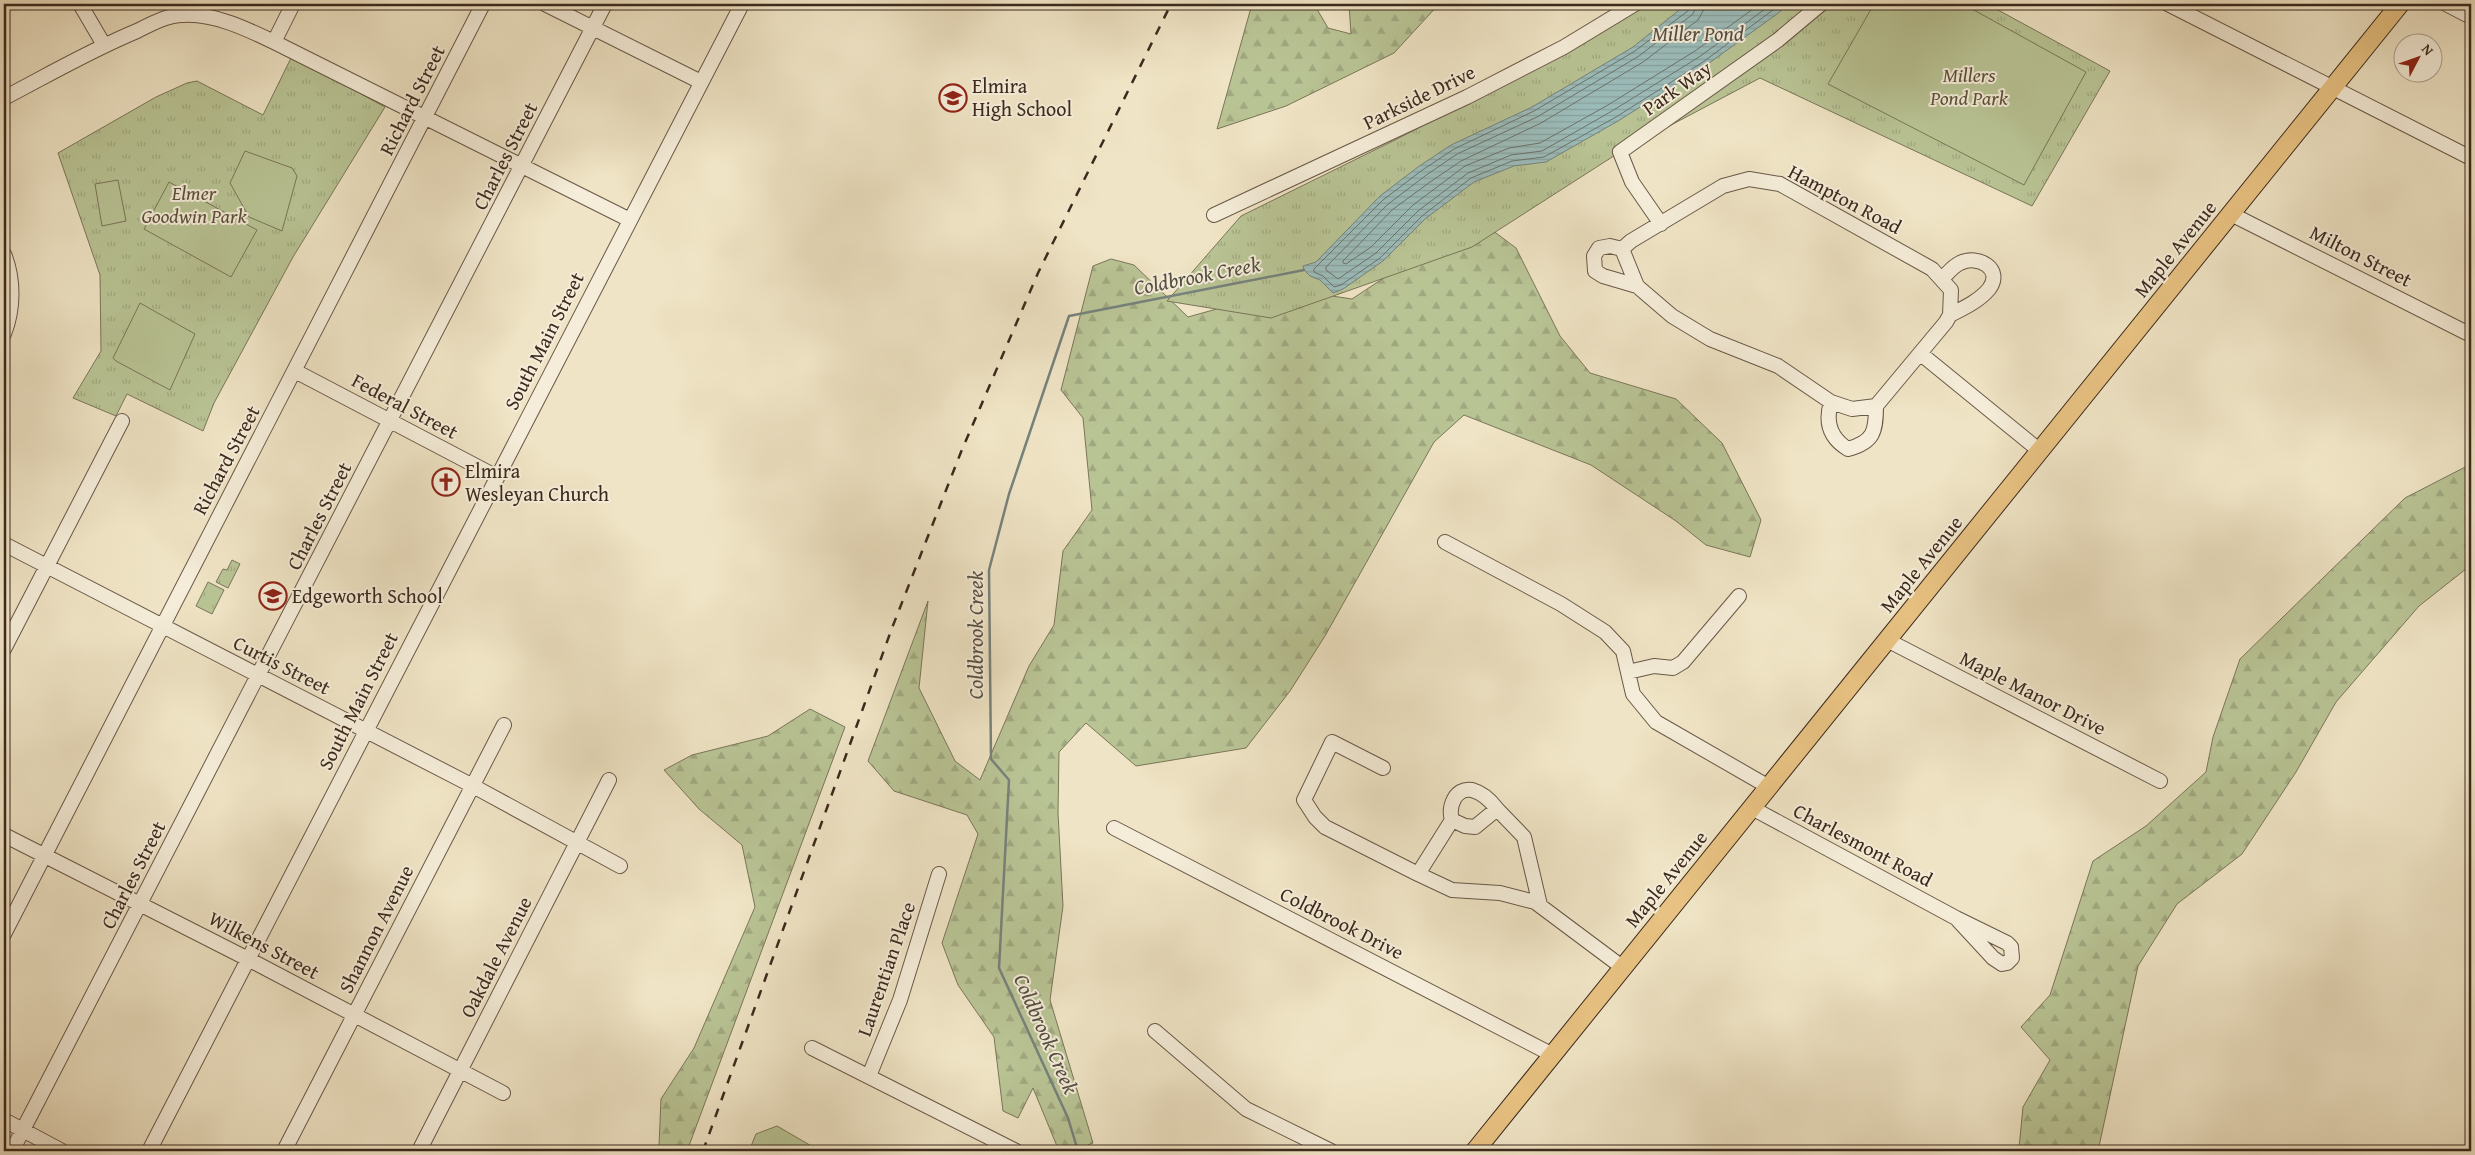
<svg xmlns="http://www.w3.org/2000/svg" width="2475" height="1155" font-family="'Gentium Book Plus',serif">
<defs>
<pattern id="forest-firs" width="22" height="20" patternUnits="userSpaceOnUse" patternTransform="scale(1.25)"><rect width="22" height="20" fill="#b9c495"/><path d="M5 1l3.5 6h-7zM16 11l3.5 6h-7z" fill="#a0a880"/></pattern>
<pattern id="park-tufts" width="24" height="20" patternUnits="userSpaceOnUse" patternTransform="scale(1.25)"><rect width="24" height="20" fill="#b9c495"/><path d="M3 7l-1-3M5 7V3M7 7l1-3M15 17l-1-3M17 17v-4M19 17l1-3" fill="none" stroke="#a0a880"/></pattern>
<pattern id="water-rules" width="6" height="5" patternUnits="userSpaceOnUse" patternTransform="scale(1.25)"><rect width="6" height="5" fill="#9cbdbb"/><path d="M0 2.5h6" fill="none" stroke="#87a2a0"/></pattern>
</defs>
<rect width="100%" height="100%" fill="#efe4c5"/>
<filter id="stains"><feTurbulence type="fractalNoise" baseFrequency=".004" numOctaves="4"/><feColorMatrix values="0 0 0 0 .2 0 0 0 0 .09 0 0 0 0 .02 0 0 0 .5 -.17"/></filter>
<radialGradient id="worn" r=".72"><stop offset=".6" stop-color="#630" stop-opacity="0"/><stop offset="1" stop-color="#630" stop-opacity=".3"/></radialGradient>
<path fill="url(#forest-firs)" stroke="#7a7659" d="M1252 4H1314L1328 28 1351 34 1349 4H1439L1394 53 1286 106 1217 129Z
M1480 221 1516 248 1560 336 1590 373 1676 399 1722 443 1761 520 1750 557 1706 545 1676 521 1591 465 1464 415 1434 442 1325 636 1290 691 1246 748 1136 766 1086 723 1059 752 1058 813 1063 906 1050 1000 1093 1143 1073 1151H1059L1033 1088 1018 1118 1003 1111 994 1037 958 985 942 943 978 834 967 815 894 791 868 761 928 601 919 688 955 761 980 780 1029 666 1054 625 1063 551 1092 510 1083 418 1061 390 1093 266 1111 259 1134 265 1188 317 1274 293 1299 291 1352 299 1464 225Z
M2471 464V565L2419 606 2336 702 2296 772 2242 854 2177 904 2138 966 2098 1151H2022L2019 1148 2023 1107 2050 1060 2021 1027 2050 995 2093 861 2146 826 2206 772 2213 737 2240 659 2405 498Z
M810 709 845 727 687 1151H652L659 1146 661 1099 694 1048 755 907 742 845 699 809 664 770 692 755 768 736Z"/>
<path fill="url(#park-tufts)" stroke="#7a7659" d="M1643 4H1987L2110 71 2032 206 1760 78 1620 152 1472 247 1271 318 1167 301 1241 216 1397 139 1562 53Z
M292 56 385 107 293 257 214 403 203 431 127 394 116 416 73 398 101 351 100 275 58 153 156 97 187 83 197 81 263 115Z
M232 560 240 564 228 588 216 582 223 569 227 570Z
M208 582 224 590 212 614 196 606Z"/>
<path fill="#b9c495" stroke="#7a7659" d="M1874 4H1963L2086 72 2024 185 1828 84Z
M245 151 292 168 297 176 282 231 249 217 230 183Z
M118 180 126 221 102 226 95 184Z
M169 182 257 230 231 277 144 229Z
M140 303 195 334 170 390 116 361 113 358Z
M777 1126 820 1151H749L756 1134Z"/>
<path fill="url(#water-rules)" stroke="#76827c" d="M1690 4H1789L1777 14 1705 66 1618 121 1546 162 1514 166 1474 182 1425 219 1383 261 1343 289 1333 293 1320 280 1310 276 1304 270 1303 266 1316 262 1380 196 1418 167 1451 145 1532 107 1633 47 1683 7Z"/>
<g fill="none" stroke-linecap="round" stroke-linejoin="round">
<path stroke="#6c736c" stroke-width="1" d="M1690 4 1689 10 1635 51 1534 111 1454 149 1421 171 1383 200 1314 269V272L1323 276 1334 287 1341 285 1380 258 1422 216 1471 178 1512 161 1544 157 1616 117 1703 62 1781 4
M1697 4 1693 14 1639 56 1537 117 1457 154 1425 176 1387 205 1326 267V270L1338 279 1376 253 1418 211 1468 173 1511 155 1542 151 1612 111 1699 57 1772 4
M1704 4 1703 11 1698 20 1643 62 1541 123 1461 161 1430 182 1392 210 1343 261V263L1346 264 1371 247 1413 205 1465 166 1509 148 1540 143 1608 105 1695 51 1760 4"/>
<path stroke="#76827c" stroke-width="2.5" d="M1078 1151 1068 1118 999 968 1009 780 991 759 989 570 1009 494 1069 316 1304 270"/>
<g stroke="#695847" stroke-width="16">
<path id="minor" d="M80 4 104 45
M545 4 701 82
M2168 4 2471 158
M2446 4 2471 17
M274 42 293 4
M4 98C48 75 91 50 137 31 151 24 167 15 183 15 214 13 247 29 274 42L630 220
M1749 179 1780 184 1932 269 1951 290 1950 315 1946 322 1876 406 1852 409 1831 402 1778 366 1710 339 1672 316 1637 286 1622 249 1631 241 1723 186Z
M2231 214 2471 335
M1214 215 1467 97 1564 47 1635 4
M1661 224 1632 182 1620 152 1778 40 1821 4
M1622 249 1610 246 1599 248 1594 256 1595 271 1603 276 1637 286
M4 254C14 279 14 308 4 334
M1942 279C1948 273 1953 266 1960 263 1978 254 2004 269 1989 289 1979 301 1964 308 1950 315
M1921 354 2040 451
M295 371 497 477
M1831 402C1825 422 1830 438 1848 449 1874 442 1876 431 1876 406
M1445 542 1561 604 1605 632 1623 651 1633 694 1656 722 1769 787
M4 544 473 786 620 866
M1887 640 2160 781
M4 649 122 421
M1628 672 1654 666 1673 668 1683 662 1739 596
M1383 768 1332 742 1304 800 1315 817 1325 827 1418 874
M1752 808 1956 918 1993 958 2002 964 2007 963 2012 958 2011 947 2007 943 1956 918
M1452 820C1448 807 1455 787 1472 790 1483 793 1491 801 1497 809
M1114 828 1551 1054
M4 835 248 959 503 1093
M1540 905 1524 837 1497 809 1475 827 1465 826 1452 820 1418 874 1452 890 1500 893 1535 902 1622 967
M4 934 483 4
M1155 1031 1246 1109 1331 1151
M812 1048 1016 1151
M869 1076 900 1000 939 874
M4 1120 62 1151
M12 1151 605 4
M149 1151 742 4
M284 1151 504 725
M419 1151 609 780"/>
</g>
<g stroke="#3c291d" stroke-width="20">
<path id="major" d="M1475 1151 2400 4"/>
</g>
<use href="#minor" stroke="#f5edd9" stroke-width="14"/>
<use href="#major" stroke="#e8c282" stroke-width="18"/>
<path stroke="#3c291d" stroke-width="2.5" stroke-dasharray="9 9" stroke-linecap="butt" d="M703 1151 892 628 961 452 1038 273 1171 4"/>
</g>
<defs>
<g id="school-ring" transform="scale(1.4375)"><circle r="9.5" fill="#f5edd9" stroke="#8f2418" stroke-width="1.5"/><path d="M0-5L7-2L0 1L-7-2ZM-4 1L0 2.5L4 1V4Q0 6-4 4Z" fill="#8f2418"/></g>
<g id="church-ring" transform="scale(1.4375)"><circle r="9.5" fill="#f5edd9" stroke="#8f2418" stroke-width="1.5"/><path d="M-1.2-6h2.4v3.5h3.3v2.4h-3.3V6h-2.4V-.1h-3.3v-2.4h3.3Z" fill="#8f2418"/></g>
</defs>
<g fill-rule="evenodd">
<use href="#school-ring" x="953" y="98"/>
<use href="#church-ring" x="446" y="482"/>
<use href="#school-ring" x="273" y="596"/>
</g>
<g text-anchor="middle" stroke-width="4" stroke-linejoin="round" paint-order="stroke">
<g font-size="20" font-style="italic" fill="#5b503b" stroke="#f5edd9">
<text x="1969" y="82">Millers<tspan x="1969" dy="23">Pond Park</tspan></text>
<text x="194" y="200">Elmer<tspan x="194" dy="23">Goodwin Park</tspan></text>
</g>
<g font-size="20" fill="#3c291d" stroke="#f5edd9" text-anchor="start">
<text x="972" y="93">Elmira<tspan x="972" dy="23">High School</tspan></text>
<text x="465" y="478">Elmira<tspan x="465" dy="23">Wesleyan Church</tspan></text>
<text x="292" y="603">Edgeworth School</text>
</g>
<g font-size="20" fill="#3c291d" stroke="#f5edd9">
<text transform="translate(1677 88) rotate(-35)" y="7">Park Way</text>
<text transform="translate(1419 97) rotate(-26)" y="7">Parkside Drive</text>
<text transform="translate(412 100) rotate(-63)" y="7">Richard Street</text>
<text transform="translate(505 156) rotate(-63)" y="7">Charles Street</text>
<text transform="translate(1845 199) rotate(28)" y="7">Hampton Road</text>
<text transform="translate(2175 249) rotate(-51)" y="7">Maple Avenue</text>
<text transform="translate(2361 256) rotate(27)" y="7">Milton Street</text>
<text transform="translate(544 341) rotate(-63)" y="7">South Main Street</text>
<text transform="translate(405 406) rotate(28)" y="7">Federal Street</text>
<text transform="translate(226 460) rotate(-62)" y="7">Richard Street</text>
<text transform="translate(319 516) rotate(-63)" y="7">Charles Street</text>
<text transform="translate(1921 564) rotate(-51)" y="7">Maple Avenue</text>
<text transform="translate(282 665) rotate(27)" y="7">Curtis Street</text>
<text transform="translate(2033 693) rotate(27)" y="7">Maple Manor Drive</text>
<text transform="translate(358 701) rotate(-63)" y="7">South Main Street</text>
<text transform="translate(1863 845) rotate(28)" y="7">Charlesmont Road</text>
<text transform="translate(133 875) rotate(-63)" y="7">Charles Street</text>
<text transform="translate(1666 879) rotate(-51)" y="7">Maple Avenue</text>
<text transform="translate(1342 923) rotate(27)" y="7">Coldbrook Drive</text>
<text transform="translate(376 929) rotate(-63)" y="7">Shannon Avenue</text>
<text transform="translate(264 945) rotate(28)" y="7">Wilkens Street</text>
<text transform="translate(496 957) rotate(-63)" y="7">Oakdale Avenue</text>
<text transform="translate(886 969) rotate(-71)" y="7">Laurentian Place</text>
</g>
<g font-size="21" font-style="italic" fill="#544e44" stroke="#f5edd9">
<text x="1698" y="41">Miller Pond</text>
<text transform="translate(1197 276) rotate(-11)" y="7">Coldbrook Creek</text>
<text transform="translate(976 635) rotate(-90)" y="7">Coldbrook Creek</text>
<text transform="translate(1046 1034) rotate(66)" y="7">Coldbrook Creek</text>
</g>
</g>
<rect width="2475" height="1155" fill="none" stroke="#efe4c5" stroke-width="20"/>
<rect x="5" y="5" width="2465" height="1145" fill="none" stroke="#3c291d" stroke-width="2.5"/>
<rect x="10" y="10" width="2455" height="1135" fill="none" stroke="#3c291d"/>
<g transform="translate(2418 58) rotate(49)"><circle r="24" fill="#f5edd9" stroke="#ab9f8e"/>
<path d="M0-4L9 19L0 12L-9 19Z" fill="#8f2418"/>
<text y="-8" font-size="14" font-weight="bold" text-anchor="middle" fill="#3c291d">N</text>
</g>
<rect width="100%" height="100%" filter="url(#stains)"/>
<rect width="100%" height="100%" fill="url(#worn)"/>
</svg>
